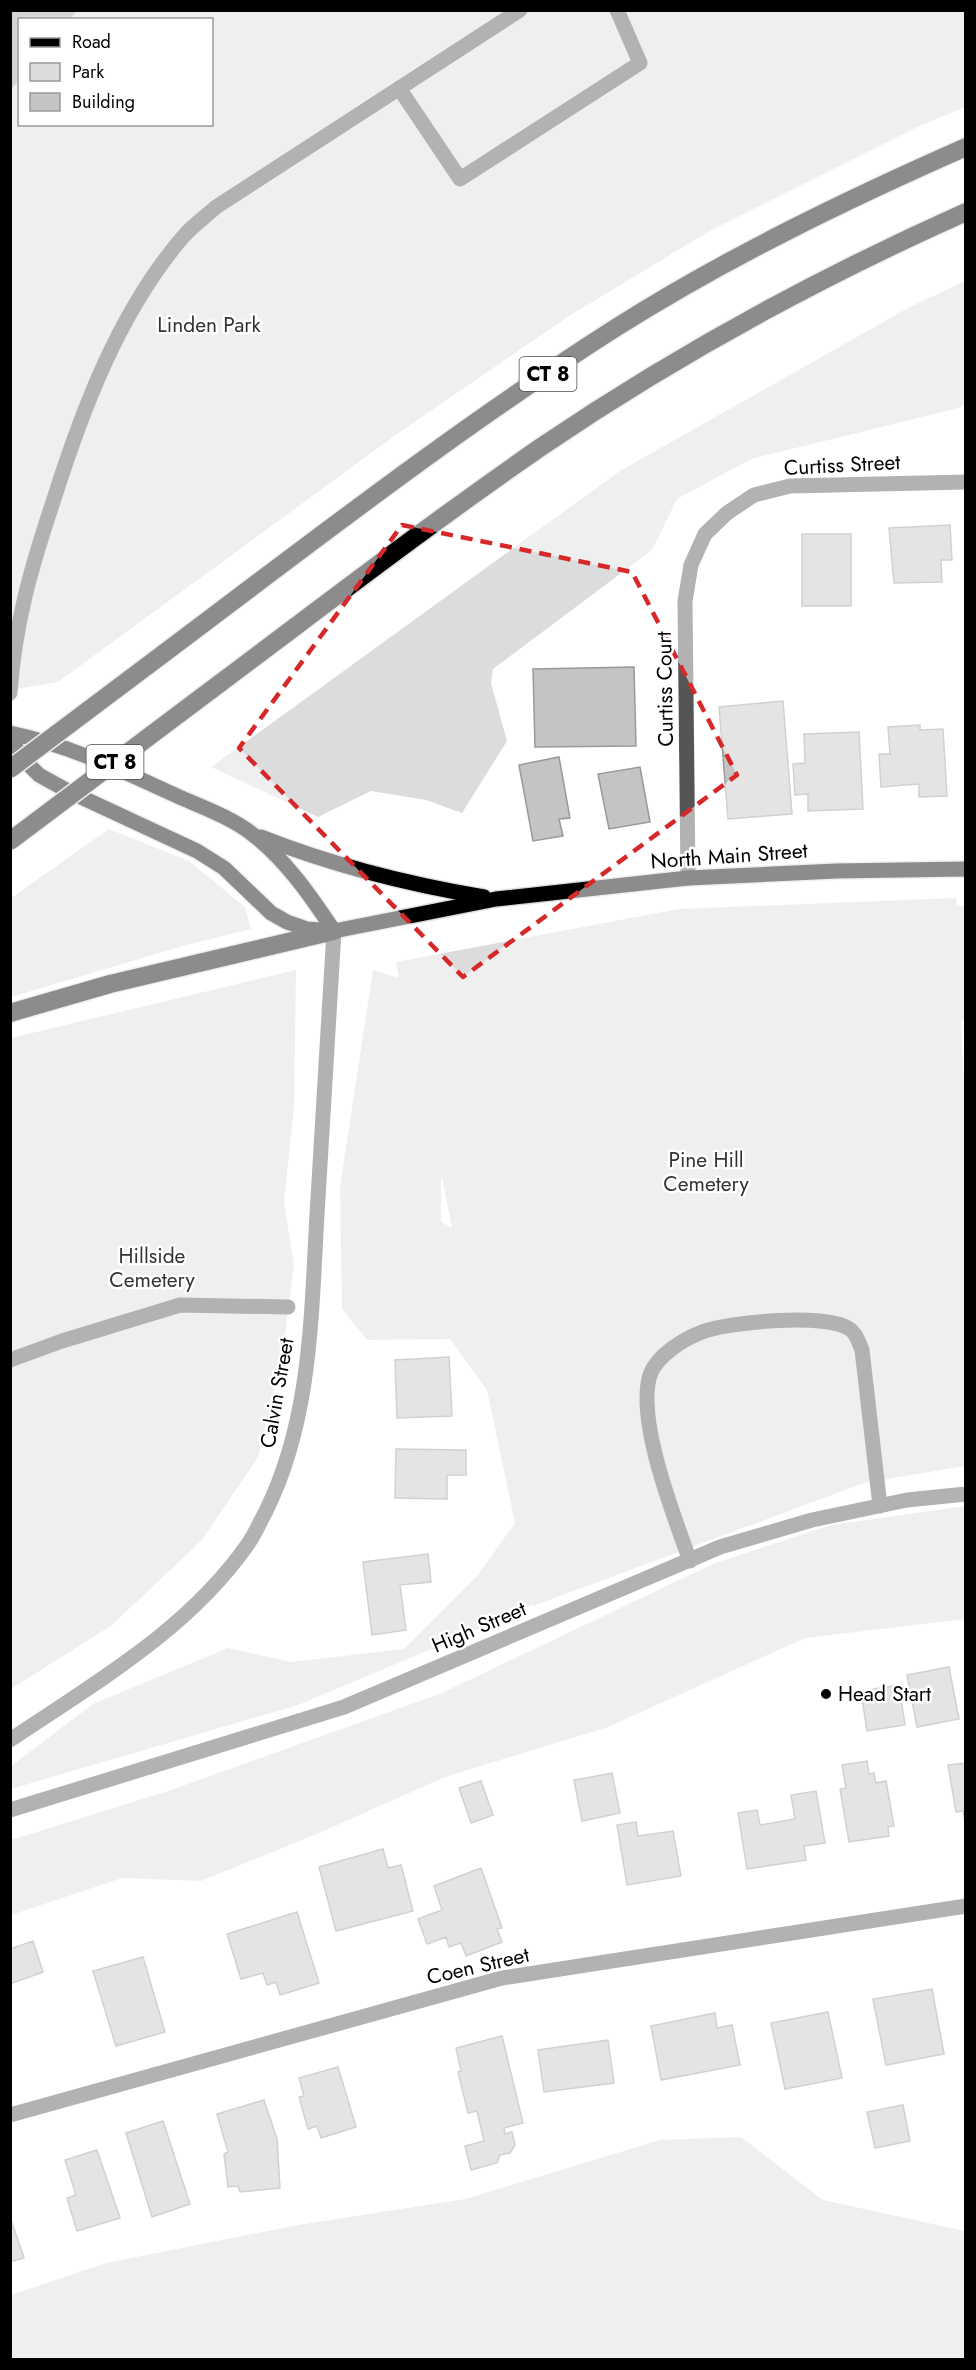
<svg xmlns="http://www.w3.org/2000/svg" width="976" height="2370" font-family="Jost,sans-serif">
<rect width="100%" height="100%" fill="#fff"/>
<path fill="#dcdcdc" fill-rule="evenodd" d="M77 11H965V107L917 127 713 229 569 316 400 432 58 682 11 690V90L19 79 20 124H212V20L70 19Z
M965 281V403L959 408 751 459 677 499 652 550 493 669 491 683 507 741 462 813 426 800 371 791 318 817 211 767 620 471 908 308Z
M109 829 189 861 245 907 251 929 183 946 11 997V898Z
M956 898 957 906H965L966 1019 961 1021 966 1127 965 1466 864 1483 533 1606 532 1604 522 1611 298 1705 11 1789V1766L93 1704 228 1648 291 1662 404 1649 477 1576 515 1523 487 1390 450 1339 367 1340 342 1309 340 1187 373 970 399 978 396 962 679 909ZM441 1177H442L452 1228 441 1222Z
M296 970 294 1107 284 1202 294 1266 282 1358 258 1457 202 1540 112 1625 11 1689V1038Z
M965 1506V1619L805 1638 608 1727 445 1777 319 1833 201 1881 122 1878 11 1915V1840L168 1791 442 1693 715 1563 831 1525Z
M741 2137 823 2200 965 2231V2359H11V2295L106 2263 298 2225 465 2199 660 2140Z"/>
<path fill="#a3a3a3" d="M11 10 77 11 70 19 20 20 19 79 11 90Z"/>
<path fill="#c4c4c4" stroke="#999" stroke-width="1.5" d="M950 525 952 560H941L942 582 894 583 889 528Z
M802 534H851V606H802Z
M634 667 636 746 535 747 533 669Z
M783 701 792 814 728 819 719 707Z
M920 725V730L943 729 947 796 919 797V784L881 787 879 754H890L888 727Z
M859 732 863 809 808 811V794L795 795 793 764 805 763 804 734Z
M559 757 570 818 559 819 563 836 533 841 519 765Z
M640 767 650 822 609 829 598 774Z
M449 1357 452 1416 397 1418 395 1360Z
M396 1449 466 1450V1475H447V1499L395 1498Z
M428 1554 431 1582 400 1585 406 1630 372 1635 363 1562Z
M949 1667 959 1719 917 1727 907 1675Z
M899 1685 905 1725 867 1731 861 1691Z
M867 1761 869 1774 874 1773 876 1783 886 1781 894 1826 888 1827 889 1836 849 1842 840 1789 846 1788 842 1765Z
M966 1763V1823H965L963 1811 956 1812 948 1765Z
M612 1773 620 1813 582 1821 574 1780Z
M481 1781 493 1815 471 1823 459 1788Z
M816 1791 825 1843 804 1846 806 1860 747 1869 738 1813 757 1810 760 1825 795 1819 791 1795Z
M636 1822 638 1836 673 1831 681 1876 627 1885 617 1825Z
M383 1849 388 1868 401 1865 413 1911 336 1931 319 1867Z
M481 1868 502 1928 497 1929 502 1942 466 1956 461 1943 449 1947 446 1937 427 1944 418 1919 442 1910 434 1886Z
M297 1912 319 1983 280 1995 276 1982 267 1985 263 1973 241 1979 227 1934Z
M33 1941 43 1972 10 1984V1949Z
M143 1957 165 2032 116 2046 93 1971Z
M932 1989 944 2054 886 2065 873 1999Z
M828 2012 842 2078 785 2089 771 2023Z
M715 2013 717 2028 732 2025 740 2065 661 2080 651 2026Z
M502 2036 523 2123 504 2128 505 2134 512 2132 515 2145 510 2153 500 2155 497 2163 471 2170 465 2146 484 2141 477 2111 468 2113 458 2072 461 2071 456 2048Z
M608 2040 614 2083 544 2092 538 2050Z
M338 2067 356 2127 321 2138 317 2126 308 2129 299 2097 304 2096 299 2078Z
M264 2100 277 2139 280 2188 240 2192 238 2186 228 2187 224 2154 228 2152 217 2114Z
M903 2105 910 2141 875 2148 867 2112Z
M163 2121 190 2204 152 2217 126 2133Z
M97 2150 120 2218 77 2231 67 2198 76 2195 65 2160Z
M10 2217 24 2258 10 2262Z"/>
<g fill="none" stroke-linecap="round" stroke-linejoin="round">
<g stroke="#dbdbdb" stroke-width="18">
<path id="major" d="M10 733C72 746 120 770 177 796 202 807 230 817 251 833 286 860 310 895 334 931
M10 736 21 757 39 775 68 791 197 851 224 868 271 913 287 922 307 929 334 931 496 899 688 878 836 871 966 869
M261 837C334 866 407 884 484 897"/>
</g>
<g stroke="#dbdbdb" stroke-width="21">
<path id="highway" d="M163 654C312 542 460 427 617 327 728 257 846 200 966 147
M219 684C326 604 431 523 541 447 675 356 818 278 966 212
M10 1013 110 984 334 931"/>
</g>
<path stroke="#555" stroke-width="15" d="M399 88 460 179 640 63 617 10
M10 693C15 623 31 568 53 502 82 410 119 312 182 238 192 226 205 217 216 207L520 10
M688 878 685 601 691 565 705 534 727 513 754 495 790 486 966 482
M10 1360 62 1341 180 1305 288 1307
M690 1561C674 1516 636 1420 650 1375 657 1355 684 1339 702 1332 729 1322 829 1312 851 1330 857 1335 859 1343 862 1350L880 1506
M10 1740C96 1682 188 1630 248 1544 255 1534 260 1522 266 1511 314 1414 311 1304 318 1198 323 1109 329 1020 334 931
M10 1810 344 1707 720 1547 812 1520 907 1500 966 1494
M10 2115 502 1978 966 1906"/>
<use href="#major" stroke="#000" stroke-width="15"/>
<use href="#highway" stroke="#000" stroke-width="18"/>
<g stroke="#dbdbdb" stroke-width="21" stroke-linecap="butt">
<path id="highway-bridge" d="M10 769 163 654
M10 841 219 684"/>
</g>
<use href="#highway-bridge" stroke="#000" stroke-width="18"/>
</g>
<path d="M0 0H976V2370H0ZM402 525 632 572 737 775 463 977 239 748Z" fill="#fff" fill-opacity=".55" fill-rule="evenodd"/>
<path fill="none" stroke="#d62828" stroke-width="4.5" stroke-dasharray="12 8" stroke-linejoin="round" d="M402 525 632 572 737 775 463 977 239 748Z"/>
<circle fill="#000" stroke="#fff" stroke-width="2" cx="826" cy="1694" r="6"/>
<g text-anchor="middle" stroke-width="5" stroke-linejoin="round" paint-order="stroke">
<g fill="#fff" stroke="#4c4c4c" stroke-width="1.5">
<rect x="519.5" y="357" width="57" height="34" rx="4.5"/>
<rect x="86.5" y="745" width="57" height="34" rx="4.5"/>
</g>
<g font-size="20" font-weight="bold" fill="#000">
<text x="548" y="381">CT 8</text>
<text x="115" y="769">CT 8</text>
</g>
<g font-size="21" fill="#333" stroke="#fff">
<text x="209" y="332">Linden Park</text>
<text x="706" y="1167">Pine Hill<tspan x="706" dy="24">Cemetery</tspan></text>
<text x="152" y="1263">Hillside<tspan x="152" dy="24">Cemetery</tspan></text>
</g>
<g font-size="21" fill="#000" stroke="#fff">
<text transform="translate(842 465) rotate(-3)" y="7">Curtiss Street</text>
<text transform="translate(665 689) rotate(-91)" y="7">Curtiss Court</text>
<text transform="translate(729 856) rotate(-4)" y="7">North Main Street</text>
<text transform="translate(277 1393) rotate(-80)" y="7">Calvin Street</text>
<text transform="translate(479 1627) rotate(-23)" y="7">High Street</text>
<text transform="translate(478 1966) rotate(-13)" y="7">Coen Street</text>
</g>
<g font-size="21" fill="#000" stroke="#fff" text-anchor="start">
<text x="838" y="1701">Head Start</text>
</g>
</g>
<rect width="976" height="2370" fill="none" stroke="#000000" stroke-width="24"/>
<rect x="18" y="18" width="195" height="108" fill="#ffffff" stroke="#999999" stroke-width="1.5"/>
<rect x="30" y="38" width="30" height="9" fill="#000000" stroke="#999999" stroke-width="1.5"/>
<text x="72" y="48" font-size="18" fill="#000000">Road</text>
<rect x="30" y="63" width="30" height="18" fill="#dcdcdc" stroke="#999999" stroke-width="1.5"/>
<text x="72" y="78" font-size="18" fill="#000000">Park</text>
<rect x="30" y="93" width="30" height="18" fill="#c4c4c4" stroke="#999999" stroke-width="1.5"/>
<text x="72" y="108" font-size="18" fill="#000000">Building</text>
</svg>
